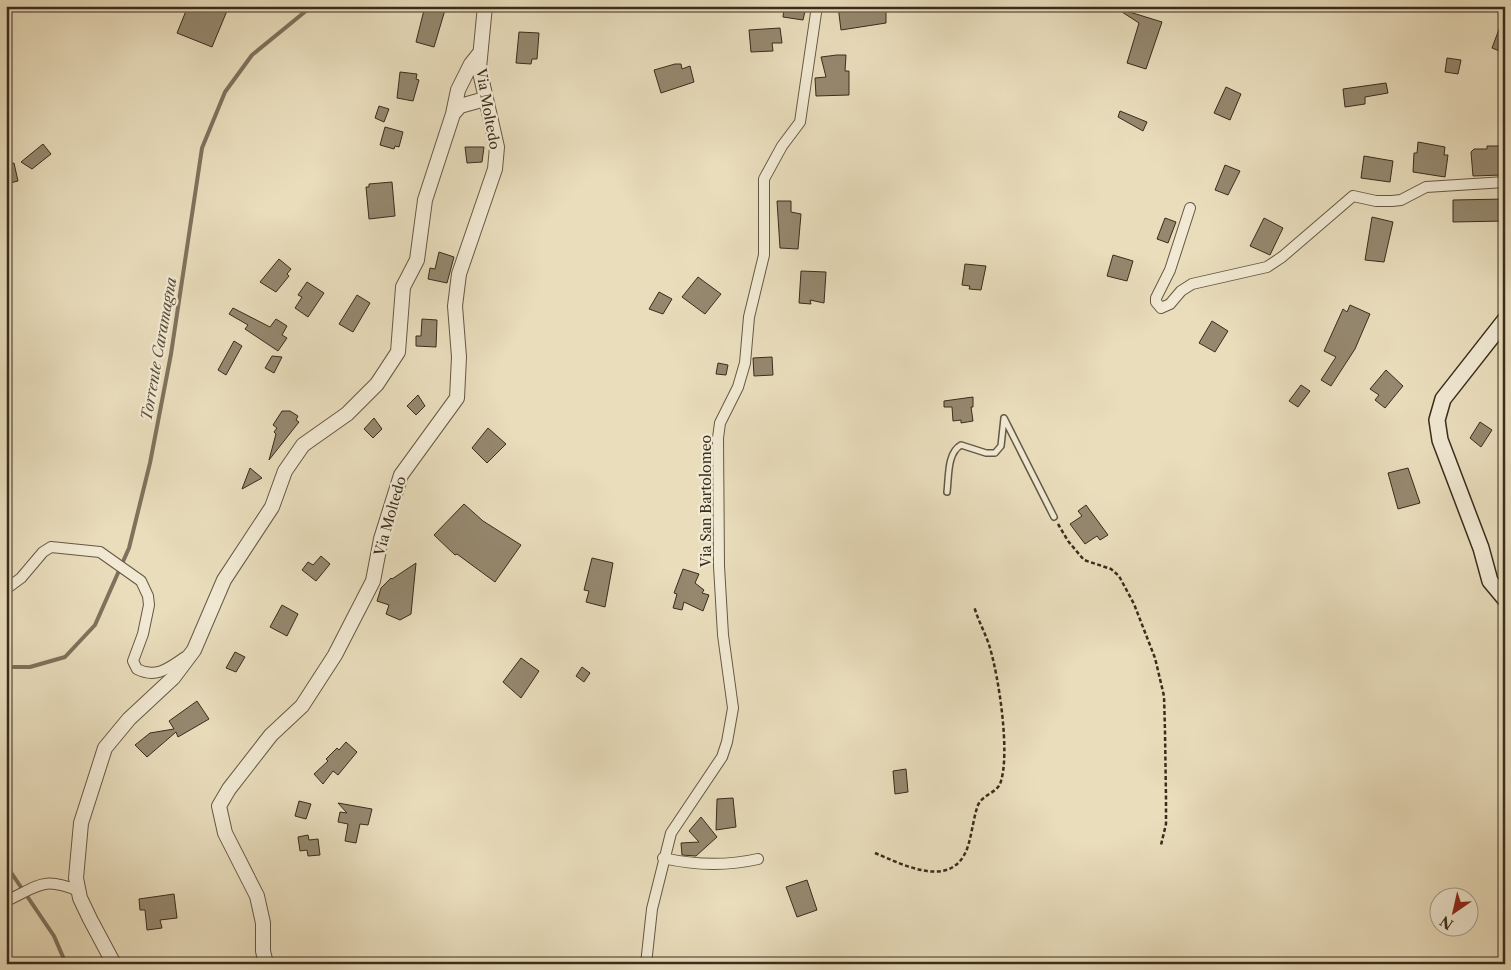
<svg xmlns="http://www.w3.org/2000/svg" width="1511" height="970" font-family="'Libre Caslon Text',serif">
<rect width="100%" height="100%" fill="#e9ddbc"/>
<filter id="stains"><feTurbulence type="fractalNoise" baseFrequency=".004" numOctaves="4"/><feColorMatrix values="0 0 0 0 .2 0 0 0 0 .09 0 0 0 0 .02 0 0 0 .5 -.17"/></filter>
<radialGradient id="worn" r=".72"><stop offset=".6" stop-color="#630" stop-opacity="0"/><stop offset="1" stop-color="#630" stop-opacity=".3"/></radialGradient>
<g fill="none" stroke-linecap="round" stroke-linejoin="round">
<path stroke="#7f725c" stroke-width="4" d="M6 667H30L65 657 95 625 129 548 150 463 171 354 202 148 225 92 252 55 312 6
M6 865 54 936 66 964"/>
</g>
<path fill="#95886f" stroke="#392c1c" d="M188 6H229L212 47 177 33Z
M425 6 445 10 434 47 416 42Z
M838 6H886V23L841 30Z
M784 8 805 11 803 20 783 17Z
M1123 10 1162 22 1146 69 1127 63 1139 23 1122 12Z
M1504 16H1505V53L1492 48Z
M780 28 782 43H772L773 51 751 52 749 30Z
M519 32 539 33 537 59H532L531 64 516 63Z
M837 55H846L845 71H849V95L816 96 815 78 826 77 821 57Z
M1447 58 1461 60 1458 74 1445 72Z
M675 64H681L682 69 690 66 694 82 661 93 654 70Z
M400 72 417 74 416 79 419 80 413 101 397 98Z
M1386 83 1388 93 1365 97V104L1345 107 1343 89Z
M1226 87 1241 94 1230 120 1214 113Z
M379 106 389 109 384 122 375 118Z
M1120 111 1147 122 1143 131 1118 117Z
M385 127 403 132 399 147 395 146 394 149 380 145Z
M1418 142 1445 147 1444 155H1448L1445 177 1413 172 1414 153H1417Z
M43 144 51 154 32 169 21 162Z
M1487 146H1502V175L1473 176 1471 152 1474 149H1487Z
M465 147H484L482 162 467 163Z
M1364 156 1393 161 1390 182 1361 178Z
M14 163 18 181 6 184V165Z
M1225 165 1240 171 1228 195 1215 190Z
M392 182 395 216 369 219 366 187H369V184Z
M1505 199V221L1453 222V200Z
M777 201H791V212L801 214 798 249 780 248Z
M1372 217 1393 222 1384 262 1365 260Z
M1165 218 1176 222 1168 243 1157 239Z
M1264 218 1283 228 1270 255 1250 246Z
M439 252 454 257 447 283 428 279 430 268 435 269Z
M1113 255 1133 261 1127 281 1107 276Z
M279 259 291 269 287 274 289 276 276 292 260 282Z
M965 264 986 266 981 290 969 289 970 286 962 285Z
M801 271 826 272 824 303 810 300 811 304 799 303Z
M698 277 721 294 705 314 682 297Z
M307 282 324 293 308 317 295 308 302 297 298 295Z
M659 292 672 299 663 314 649 309Z
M357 295 370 303 353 332 339 324Z
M1350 305 1370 314 1355 349 1331 386 1321 380 1336 357 1324 351 1343 309 1347 312Z
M233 308 270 327 276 319 287 326 282 335 287 338 278 351 245 329 248 325 229 314Z
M422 319 437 320 436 347 416 346V336H421Z
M1212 321 1228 331 1215 352 1199 343Z
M234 341 242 346 226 375 218 370Z
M272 356 282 357 274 373 265 368Z
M772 357 773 375 754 376 753 358Z
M718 363 728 365 726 375 716 374Z
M1386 370 1403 386 1385 408 1375 400 1379 395 1370 389Z
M1301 385 1310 391 1298 407 1289 401Z
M418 395 425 406 416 415 407 406Z
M973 397V407H971L973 421 961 423V420L953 421 952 407H944V401Z
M282 411H290L298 416 296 420 299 422 269 460 276 434 274 432 277 428 273 425Z
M374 418 382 429 373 438 364 429Z
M1480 422 1492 430 1481 447 1470 438Z
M488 428 506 444 487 463 472 448Z
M250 468 262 478 242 489Z
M1408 468 1420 503 1398 509 1388 473Z
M464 504 483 521 521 545 495 582 457 554 455 555 434 535Z
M1086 505 1108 535 1100 540 1097 536 1085 544 1070 524 1082 516 1078 511Z
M321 556 330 564 316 581 302 570 308 562 313 565Z
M592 558 613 563 605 607 586 602 589 591 584 590Z
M416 563 411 614 400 620 386 614 389 605 377 601 381 588 391 578 392 579Z
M683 569 699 574 695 583 704 590 702 593 709 595 703 611 684 602 682 610 673 608 677 594 674 593Z
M282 605 298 614 287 636 270 627Z
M235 652 245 657 236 672 226 668Z
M521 658 539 671 521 698 503 682Z
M582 667 590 673 584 682 576 676Z
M197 701 209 719 178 737 176 732 147 757 135 745 150 733 174 729 169 721Z
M346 742 357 752 338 775 333 771 323 784 314 774 328 761 326 759 337 748 339 750Z
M906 769 908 792 895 794 893 771Z
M733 798 736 827 716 830 717 799Z
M299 801 311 804 306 819 295 816Z
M338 803 372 809 368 825 360 824 356 843 345 841 348 824 338 822 340 812 347 813Z
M701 817 717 837 696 856 682 855 681 843 699 842 689 831Z
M308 835 309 840 318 839 320 855 308 856 307 850 300 851 298 837Z
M807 880 817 910 797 917 786 887Z
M174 894 177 918 160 920 162 928 147 930 145 910H140L139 899Z"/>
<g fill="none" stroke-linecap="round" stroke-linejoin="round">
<g stroke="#655844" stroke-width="8">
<path id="service" d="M947 492C949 476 947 453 961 445L986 453H995L1001 446 1004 418 1054 517"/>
</g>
<g stroke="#655844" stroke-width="12">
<path id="minor" d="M1190 208 1170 270 1156 298V302L1161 308 1170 304 1181 291 1192 284 1267 267 1282 257 1353 196 1376 201H1392L1401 200 1426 187 1505 182
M6 589 21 578 43 552 51 547 100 552 141 581 148 596 149 605 143 634 133 661 137 669C156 679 169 668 185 657
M663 858C694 865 727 866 758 859
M6 901C39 886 42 876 79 891
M646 964 652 909 671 833 722 757 727 742 733 708 723 635 719 566 718 438 720 423 738 387 745 363 749 317 764 255V179L782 146 800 122 817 6"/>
</g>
<g stroke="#655844" stroke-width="16">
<path id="tertiary" d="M453 114 460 106 485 99
M114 964 90 919 80 898 76 878 81 823 105 748 129 719 173 678 194 650 224 580 272 507 285 471 303 445 347 414 377 384 398 352 403 287 417 260 425 200 453 114 458 90 471 64 479 54
M266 964 263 951V923L257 896 225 833 219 806 229 789 271 735 302 706 335 655 373 581 381 539 401 475 457 398 459 357 455 306 459 274 495 169 497 147 479 68 485 6"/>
</g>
<g stroke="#392c1c" stroke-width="18">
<path id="secondary" d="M1505 320 1443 399 1437 420 1440 440 1481 548 1490 581 1505 599"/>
</g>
<path stroke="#392c1c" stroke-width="2.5" stroke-dasharray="4 2.5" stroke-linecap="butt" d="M1058 524 1068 541 1084 560 1111 569 1119 576 1134 604 1155 658 1164 696 1165 731 1166 798V824L1161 845
M875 853C904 865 951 890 967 849 972 835 973 819 978 805 983 794 998 793 1001 781 1010 751 999 679 990 648 986 634 978 621 974 606"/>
<use href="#service" stroke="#f1e9d3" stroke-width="5"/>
<use href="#minor" stroke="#f1e9d3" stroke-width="10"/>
<use href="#tertiary" stroke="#f1e9d3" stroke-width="14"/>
<use href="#secondary" stroke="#f1e9d3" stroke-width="15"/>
</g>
<g text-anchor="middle" stroke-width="4.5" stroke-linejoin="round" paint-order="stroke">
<g font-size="14" fill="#392c1c" stroke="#f1e9d3">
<text transform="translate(488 109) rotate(80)" y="5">Via Moltedo</text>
<text transform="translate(706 501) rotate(-90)" y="5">Via San Bartolomeo</text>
<text transform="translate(390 516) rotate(-74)" y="5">Via Moltedo</text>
</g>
<g font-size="15" font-style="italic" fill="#5c4f3c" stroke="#f1e9d3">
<text transform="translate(159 349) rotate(-80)" y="5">Torrente Caramagna</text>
</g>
</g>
<rect width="1511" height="970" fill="none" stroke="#e9ddbc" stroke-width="25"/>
<rect x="8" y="8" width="1496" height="955" fill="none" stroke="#392c1c" stroke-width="2.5"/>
<rect x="12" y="12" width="1486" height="945" fill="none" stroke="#392c1c"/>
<g transform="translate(1454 912) rotate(214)"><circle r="24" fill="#f1e9d3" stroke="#a79d8a"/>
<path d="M0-4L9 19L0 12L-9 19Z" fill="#8f2418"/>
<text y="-8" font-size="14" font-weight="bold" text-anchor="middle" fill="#392c1c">N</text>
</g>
<rect width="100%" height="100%" filter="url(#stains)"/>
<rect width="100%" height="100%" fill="url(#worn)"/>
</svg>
